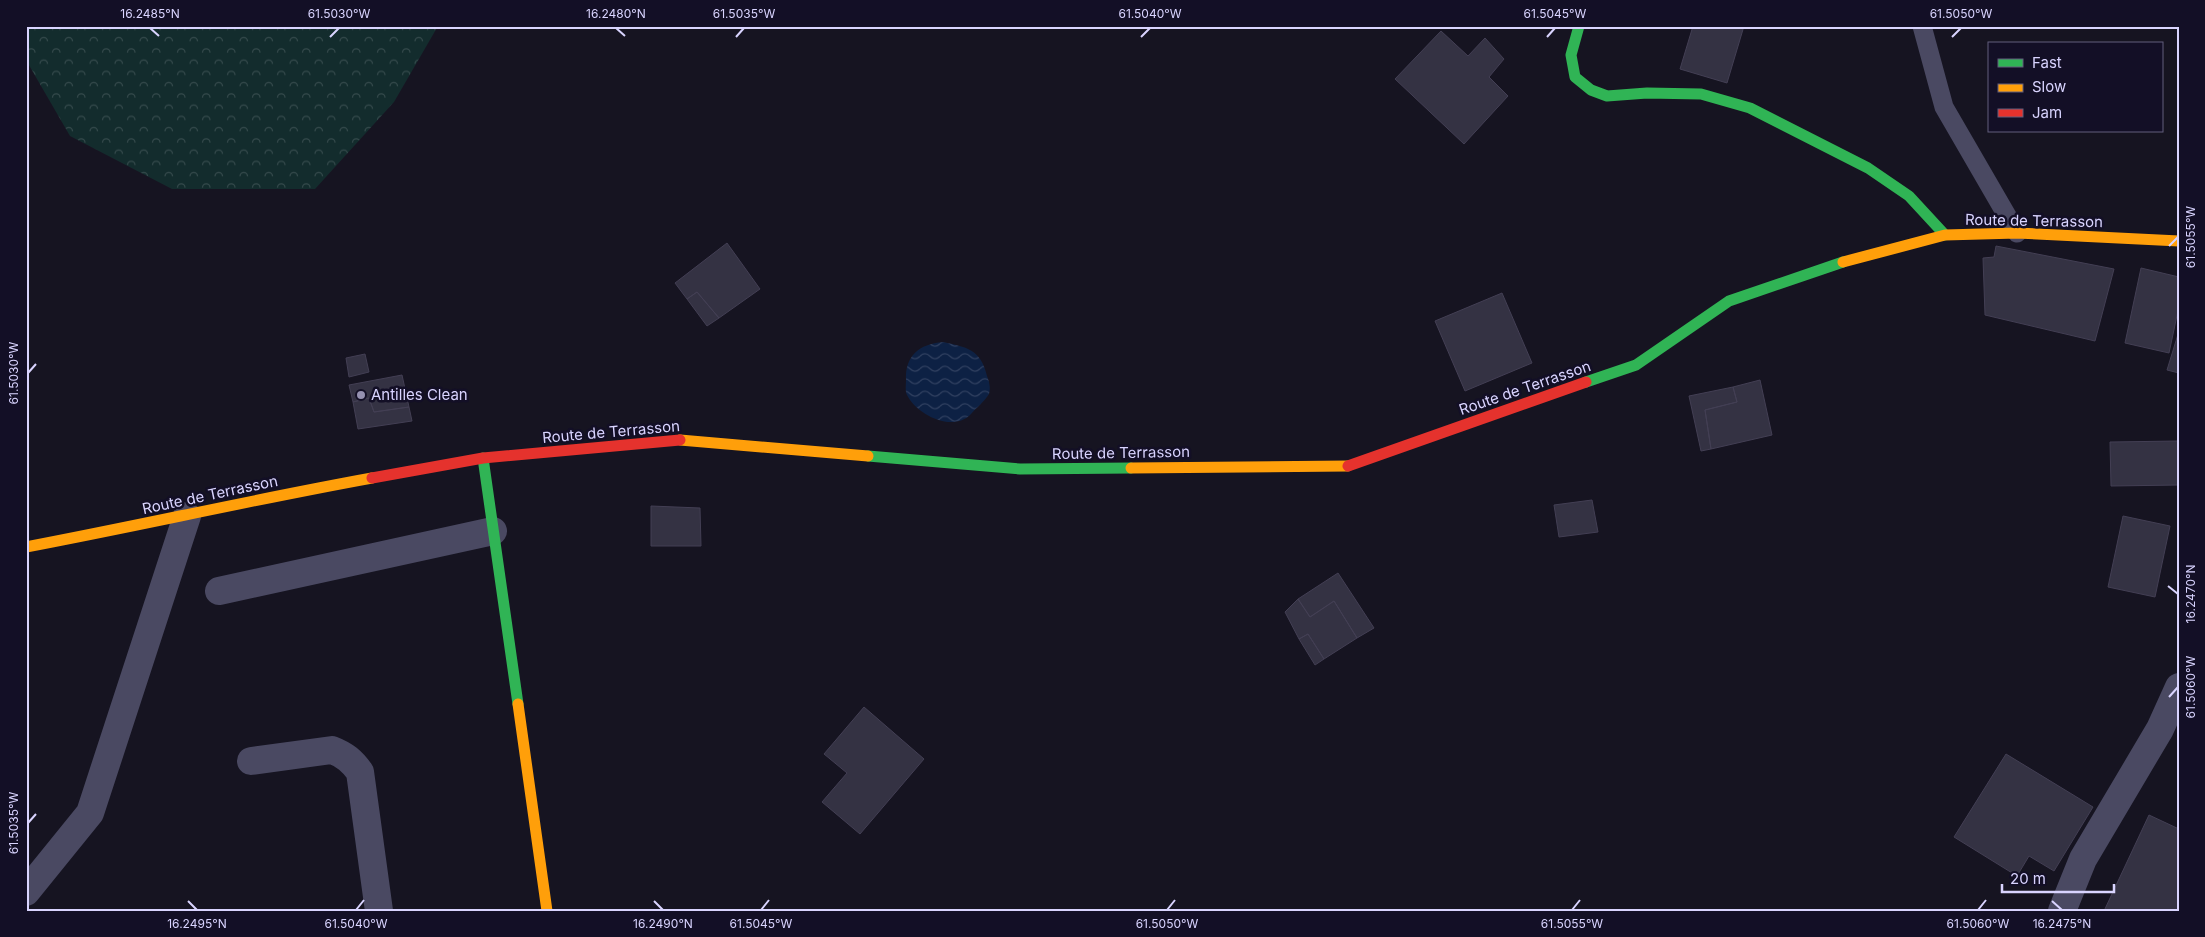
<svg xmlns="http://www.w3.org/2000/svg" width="2205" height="937" font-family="Inter,sans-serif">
<defs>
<pattern id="forest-crowns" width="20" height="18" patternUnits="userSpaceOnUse" patternTransform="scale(1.25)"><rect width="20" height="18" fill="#132c2d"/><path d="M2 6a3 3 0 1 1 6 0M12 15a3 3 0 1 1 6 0" fill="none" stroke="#354a4c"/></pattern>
<pattern id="water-waves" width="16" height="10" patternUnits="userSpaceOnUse" patternTransform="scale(1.25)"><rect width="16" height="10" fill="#0d2144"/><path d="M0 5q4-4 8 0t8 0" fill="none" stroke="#304060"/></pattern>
</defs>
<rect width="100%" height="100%" fill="#161421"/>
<path fill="url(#forest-crowns)" d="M26 26H438L394 102 315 189H172L70 136 26 60Z"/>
<path fill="url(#water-waves)" d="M943 342C966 347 981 349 987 376 989 381 991 388 989 394 985 401 976 408 971 414 953 433 917 415 907 395 905 391 906 385 906 380 905 356 919 344 943 342Z"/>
<path fill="#343243" stroke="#433f54" d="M1693 26H1744L1727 83 1680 69Z
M1441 31 1468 56 1485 38 1504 59 1489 77 1508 96 1464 144 1395 79Z
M727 243 760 289 719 318 697 292 687 299 675 283Z
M1996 246 2114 269 2095 341 1985 315 1983 258 1994 257Z
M2141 268 2179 277V306L2169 353 2125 343Z
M697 292 719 318 707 326 687 299Z
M1502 293 1532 363 1465 391 1435 321Z
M2179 331V373L2167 370Z
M365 354 369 372 349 377 346 358Z
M402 375 409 407 374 412 369 398 353 402 349 385Z
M1760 380 1772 435 1711 449 1705 410 1737 402 1733 387Z
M1733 387 1737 402 1705 410 1711 449 1701 451 1689 396Z
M369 398 374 412 409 407 412 421 358 429 353 402Z
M2179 441V485L2111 486 2110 442Z
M1592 500 1598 532 1559 537 1554 505Z
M651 506 700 508 701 546H651Z
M2123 516 2170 526 2155 597 2108 587Z
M1338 573 1374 628 1357 638 1334 601 1310 617 1298 599Z
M1298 599 1310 617 1334 601 1357 638 1324 659 1308 634 1299 639 1285 612Z
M1308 634 1324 659 1315 665 1299 639Z
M864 707 924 759 860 834 822 802 847 773 824 754Z
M2006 754 2093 807 2054 871 2029 856 2017 876 1954 837Z
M2149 815 2179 829V911H2104Z"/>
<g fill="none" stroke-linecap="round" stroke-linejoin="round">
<path stroke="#4a4962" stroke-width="19" d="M1922 26 1944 107 2017 233"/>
<path stroke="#4a4962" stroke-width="28" d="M219 591 493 531
M251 761 332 750C345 755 352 761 360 772L379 911
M26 892 90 813 187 516
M2062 911 2083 859 2160 729 2179 687"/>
<path stroke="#30b455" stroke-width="11" d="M1579 26 1571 55 1575 77 1591 90 1607 96 1647 93 1701 94 1750 108 1868 168 1909 196 1945 235
M1586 382 1636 365 1729 301 1843 262
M868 456 1020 469 1131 468
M483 458 518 704"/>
<path stroke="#ff9f0a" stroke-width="11" d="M1843 262 1945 235 2017 233 2179 241
M680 440 868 456
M1131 468 1348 466
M26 547C142 525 256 499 372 478
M518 704 547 911"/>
<path stroke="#e5322d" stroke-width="11" d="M1348 466 1586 382
M372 478 483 458 680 440"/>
</g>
<path fill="none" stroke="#d9d4ff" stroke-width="2" d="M150 28 159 36M616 28 625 36M330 37 339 28M736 37 744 28M1141 37 1150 28M1547 37 1555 28M1952 37 1961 28M2169 246 2178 237M28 373 36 364M2168 586 2178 594M2169 697 2178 687M28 823 36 814M188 901 197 910M654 901 663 910M2052 901 2062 910M356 910 364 900M761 910 769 900M1167 910 1175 900M1572 910 1580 900M1978 910 1986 900"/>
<circle fill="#9591b1" stroke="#130f26" stroke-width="2" cx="361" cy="395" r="5"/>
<g text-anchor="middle" stroke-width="5" stroke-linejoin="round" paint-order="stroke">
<g font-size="15" fill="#d9d4ff" stroke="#130f26">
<text transform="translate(2034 221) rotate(1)" y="5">Route de Terrasson</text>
<text transform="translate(1525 388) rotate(-19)" y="5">Route de Terrasson</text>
<text transform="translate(611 432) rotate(-5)" y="5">Route de Terrasson</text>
<text transform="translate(1121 453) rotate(-1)" y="5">Route de Terrasson</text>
<text transform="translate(210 495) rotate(-12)" y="5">Route de Terrasson</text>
</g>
<g font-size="15" fill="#d9d4ff" stroke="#130f26" text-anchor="start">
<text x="371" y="400">Antilles Clean</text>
</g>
</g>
<rect width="2205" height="937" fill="none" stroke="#130f26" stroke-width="55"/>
<rect x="1988" y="42" width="175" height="90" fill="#130f26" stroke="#625e7d"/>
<rect x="1998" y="59" width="25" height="8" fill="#30b455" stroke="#625e7d"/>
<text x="2032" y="68" font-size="15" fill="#d9d4ff">Fast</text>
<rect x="1998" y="84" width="25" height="8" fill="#ff9f0a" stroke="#625e7d"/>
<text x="2032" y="92" font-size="15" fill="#d9d4ff">Slow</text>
<rect x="1998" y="109" width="25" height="8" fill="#e5322d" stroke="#625e7d"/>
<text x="2032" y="118" font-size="15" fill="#d9d4ff">Jam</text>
<path d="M2002 884v8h112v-8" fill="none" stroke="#d9d4ff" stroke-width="2.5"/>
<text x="2010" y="884" font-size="15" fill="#d9d4ff" stroke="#130f26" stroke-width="4" paint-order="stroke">20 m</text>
<rect x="28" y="28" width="2150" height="882" fill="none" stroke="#d9d4ff" stroke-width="2"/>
<g font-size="12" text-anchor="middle" fill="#d9d4ff">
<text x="150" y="18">16.2485°N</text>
<text x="339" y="18">61.5030°W</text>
<text x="616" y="18">16.2480°N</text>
<text x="744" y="18">61.5035°W</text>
<text x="1150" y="18">61.5040°W</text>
<text x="1555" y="18">61.5045°W</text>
<text x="1961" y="18">61.5050°W</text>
<text transform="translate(2191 237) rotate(-90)" y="4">61.5055°W</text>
<text transform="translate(14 373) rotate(-90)" y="4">61.5030°W</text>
<text transform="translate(2191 594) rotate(-90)" y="4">16.2470°N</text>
<text transform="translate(2191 687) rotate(-90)" y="4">61.5060°W</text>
<text transform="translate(14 823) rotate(-90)" y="4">61.5035°W</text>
<text x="197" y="928">16.2495°N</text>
<text x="356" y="928">61.5040°W</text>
<text x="663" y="928">16.2490°N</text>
<text x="761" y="928">61.5045°W</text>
<text x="1167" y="928">61.5050°W</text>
<text x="1572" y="928">61.5055°W</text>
<text x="1978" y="928">61.5060°W</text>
<text x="2062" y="928">16.2475°N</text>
</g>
</svg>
